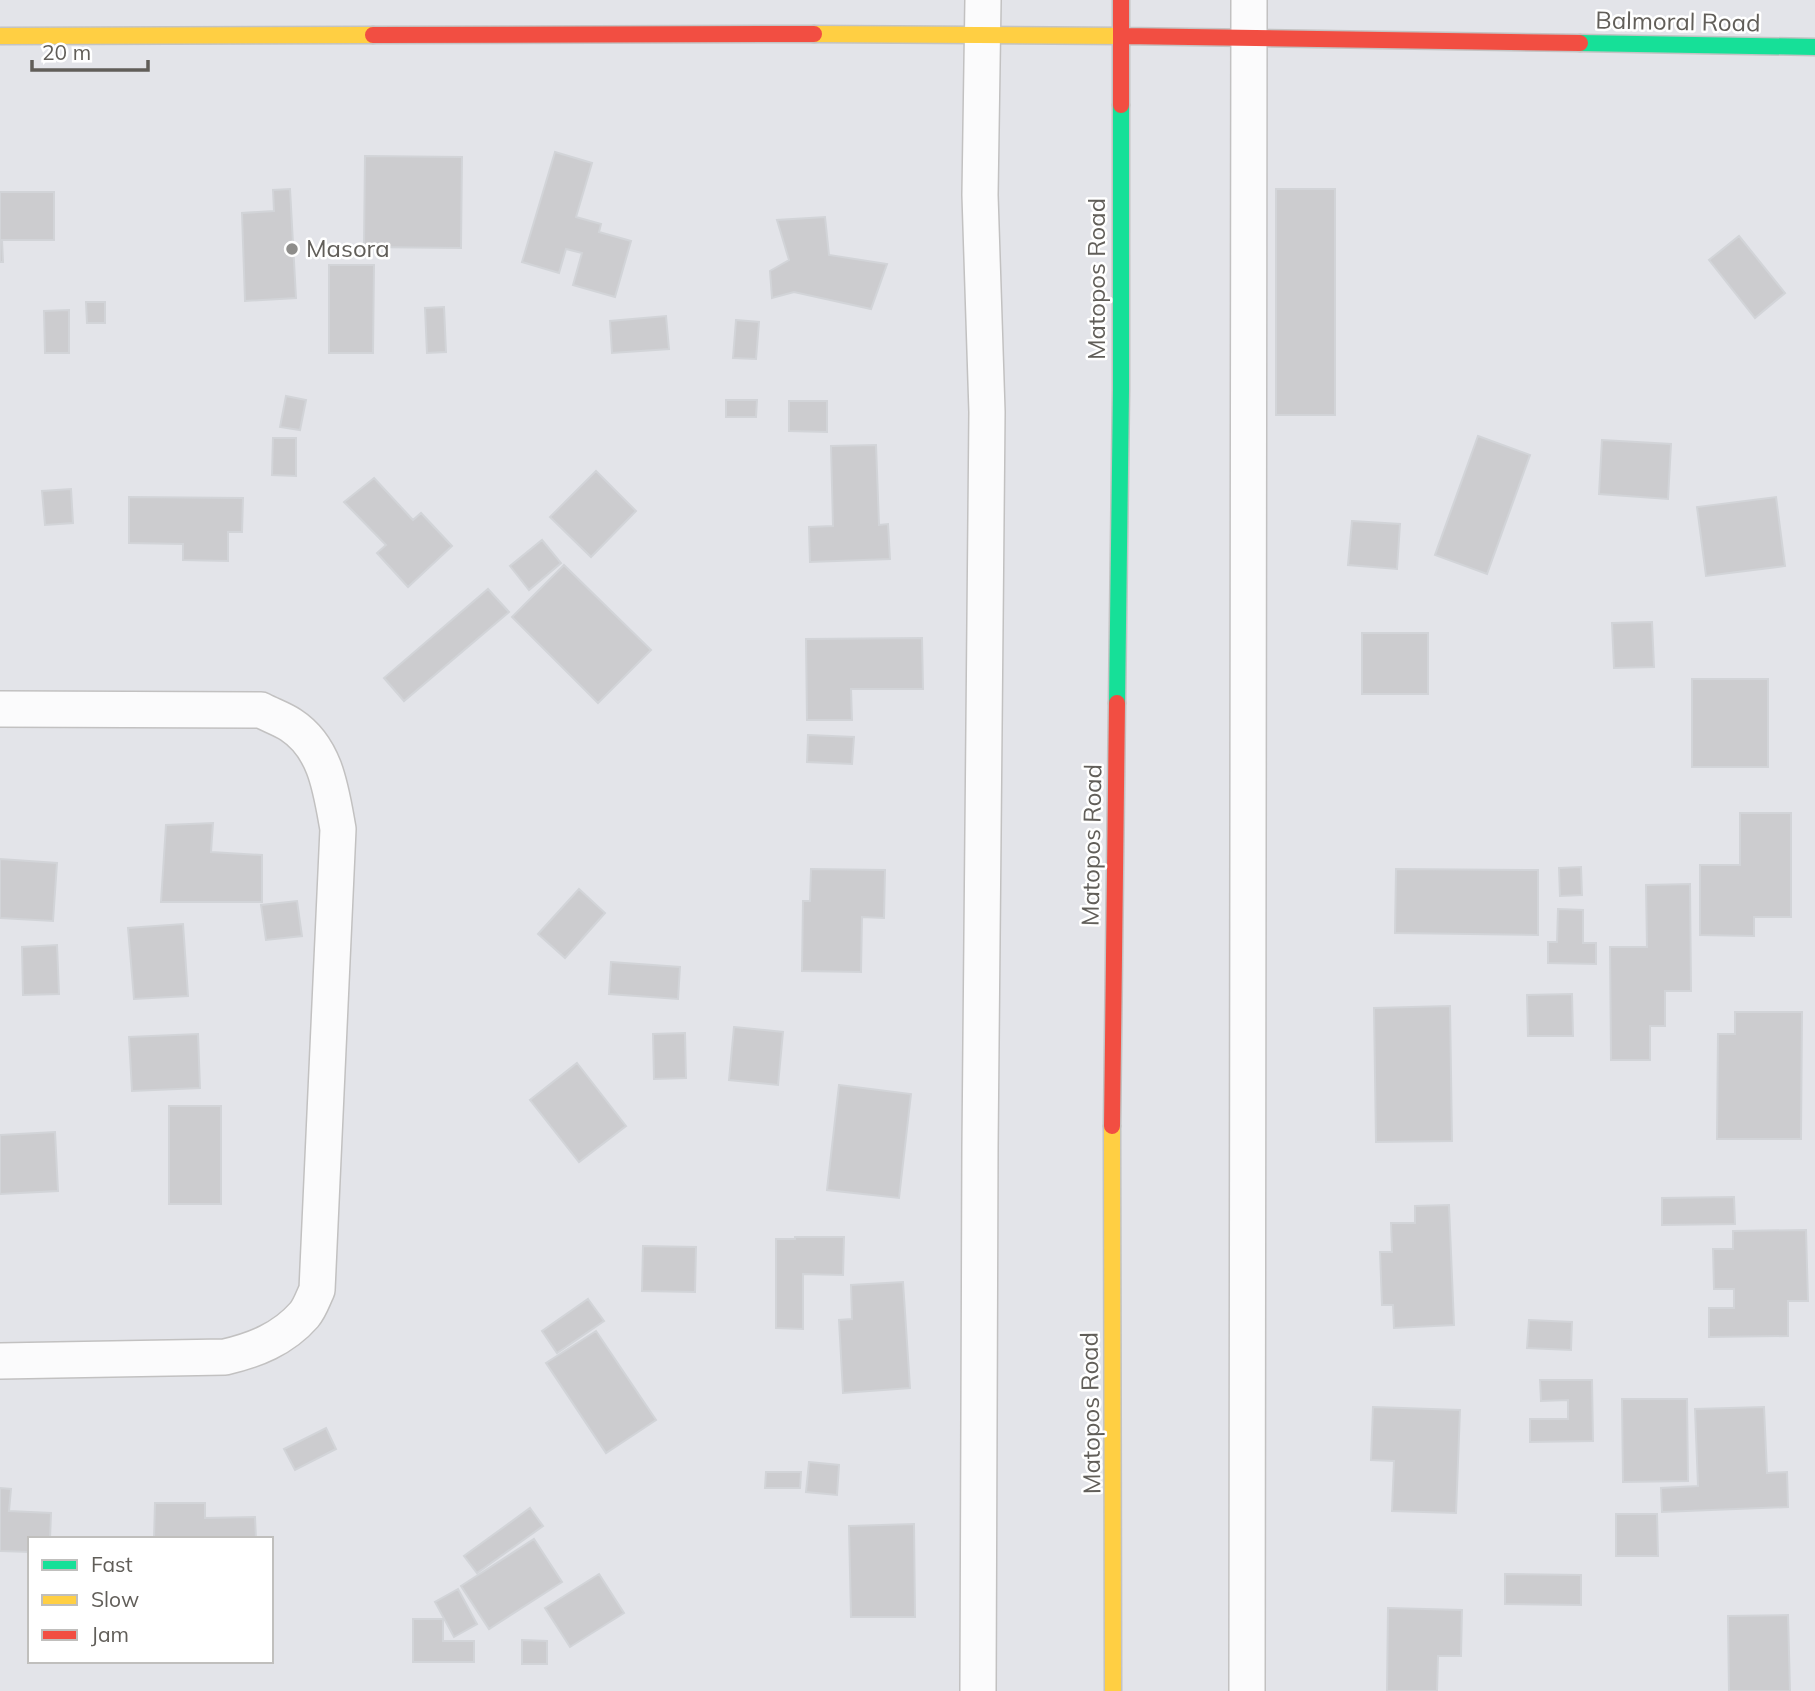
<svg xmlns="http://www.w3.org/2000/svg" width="1815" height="1691" font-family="Mulish,sans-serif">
<rect width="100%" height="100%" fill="#e3e4e9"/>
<path fill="#cccccf" stroke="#d2d4d8" stroke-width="2" d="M555 152 592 163 576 217 601 224 599 232 631 241 615 297 573 285 582 253 566 249 559 273 522 262Z
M365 156 462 157 461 248 364 247Z
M290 189 296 298 245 301 242 213 274 211 273 190Z
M1276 189H1335V415H1276Z
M0 192H54V240H2L3 262H0Z
M825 217 829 255 887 264 871 309 794 292 772 298 770 271 789 260 777 220Z
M1739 236 1785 293 1755 318 1709 260Z
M329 265H374L373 353H329Z
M86 302H105V323H87Z
M444 307 446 352 427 353 425 308Z
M69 310V353H45L44 311Z
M666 316 669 349 612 353 610 321Z
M736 320 759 322 756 359 733 358Z
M286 396 306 400 300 430 280 427Z
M726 400H757L756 417H726Z
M789 401H827V432L789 431Z
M1478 436 1530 455 1487 574 1435 555Z
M273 438H296V476L272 475Z
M1602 440 1671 444 1668 499 1599 494Z
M876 445 879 525 888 524 890 559 810 562 809 527 833 526 831 446Z
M596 471 636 511 591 557 550 517Z
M374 478 413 520 421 513 452 546 408 587 377 553 386 545 344 502Z
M71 489 73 523 45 525 42 491Z
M129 497 243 498 242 532H228V561L183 560V544L129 543Z
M1776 497 1785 566 1706 576 1697 507Z
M1352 521 1400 524 1397 569 1348 565Z
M542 540 561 563 529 590 510 566Z
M564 565 651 650 598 703 512 617Z
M488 589 509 612 404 701 384 678Z
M1652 622 1654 667 1614 668 1612 623Z
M1362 633H1428V694H1362Z
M922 638 923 689H851L852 720H807L806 639Z
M1692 679H1768V767H1692Z
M808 735 854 737 852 764 807 762Z
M1740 813H1791V917H1754V936L1700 935V865H1740Z
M213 823 211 852 262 855V902H161L166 825Z
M0 859 57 863 53 921 0 918Z
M1581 867 1582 895 1560 896 1559 868Z
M811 869 885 870 884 918 862 917 861 972 802 971 803 901H810Z
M1396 869 1538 870V935L1395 933Z
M1690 884 1691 991H1665V1026H1650V1060H1611L1610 947H1647L1646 885Z
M579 889 605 913 565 958 538 934Z
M297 901 302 936 266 940 261 905Z
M1558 909 1583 910V943H1596V964L1548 963V942H1557Z
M183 924 188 996 134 999 128 928Z
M57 945 59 994 23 995 22 947Z
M611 962 680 967 678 999 609 994Z
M1572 994 1573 1036H1528L1527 995Z
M1450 1006 1452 1141 1376 1142 1374 1008Z
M1735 1012H1802L1801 1139H1717L1718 1034H1735Z
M734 1027 783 1032 778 1085 729 1080Z
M685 1033 686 1078 654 1079 653 1034Z
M198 1034 200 1088 132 1091 129 1037Z
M577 1063 626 1126 579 1162 530 1100Z
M839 1085 911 1094 899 1198 827 1190Z
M169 1106H221V1204H169Z
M55 1132 58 1191 0 1194V1135Z
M1734 1197 1735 1224 1662 1225V1198Z
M1449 1205 1454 1325 1394 1328 1393 1305H1382L1380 1252H1392L1391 1223H1415V1206Z
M1806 1230 1808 1301H1788V1336L1709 1337V1308H1734V1289H1714L1713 1249H1733V1231Z
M795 1237H844L843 1275 803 1274V1329L776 1328V1239H795Z
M643 1246 696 1247 695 1292 642 1291Z
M903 1282 910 1388 843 1393 839 1320 852 1319 851 1285Z
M588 1299 604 1321 557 1353 542 1331Z
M1529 1320 1572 1322 1571 1350 1527 1348Z
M596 1331 656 1420 606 1453 546 1363Z
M1540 1380H1592L1593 1441 1530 1442V1419H1568V1400L1541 1401Z
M1622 1399H1687L1688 1481 1623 1482Z
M1373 1407 1460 1410 1456 1513 1392 1511 1394 1461 1371 1460Z
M1764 1407 1767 1473 1787 1472 1788 1507 1662 1512 1661 1488 1698 1486 1695 1409Z
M326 1428 336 1449 295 1470 284 1449Z
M809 1462 839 1465 837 1495 806 1492Z
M766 1472H801L800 1488H765Z
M0 1488 11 1489 9 1511 51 1513 50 1539H30V1552L0 1551Z
M155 1503H205V1518L255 1517 256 1539H154Z
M530 1508 543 1526 477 1573 464 1556Z
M1616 1514H1657L1658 1556H1616Z
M914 1524 915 1617H851L849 1526Z
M534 1539 562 1582 489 1629 461 1586Z
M599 1574 624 1613 570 1647 545 1608Z
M1505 1574 1581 1575V1605L1505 1604Z
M458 1589 477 1624 454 1637 435 1602Z
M1388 1608 1462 1610 1461 1656H1438L1437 1691H1387Z
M1788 1615 1790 1691H1729L1728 1616Z
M413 1619H443V1641H474V1662H413Z
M522 1640 547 1641V1664H522Z"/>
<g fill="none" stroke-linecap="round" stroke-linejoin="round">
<g stroke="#c2c1c1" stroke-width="38">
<path id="street" d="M0 709 261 710C270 715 282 719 291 725 326 748 331 790 338 829L317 1290C313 1298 310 1308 304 1315 283 1339 255 1350 225 1357L0 1361
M978 1691 980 1148 987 412 980 195 983 0
M1247 1691 1249 0"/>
</g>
<g stroke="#c3c3c3" stroke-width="19">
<path id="fast" d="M1580 43 1815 47
M1117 703 1121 390V105"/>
</g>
<g stroke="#c3c3c3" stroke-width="19">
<path id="slow" d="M814 34 1124 36
M0 36 373 35
M1112 1126 1113 1691"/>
</g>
<g stroke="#c3c3c3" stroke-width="19">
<path id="jam" d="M1121 0V105
M373 35 814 34
M1124 36 1580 43
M1112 1126 1117 703"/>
</g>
<use href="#street" stroke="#fbfbfc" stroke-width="35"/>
<use href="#fast" stroke="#16e098" stroke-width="16"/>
<use href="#slow" stroke="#ffcf43" stroke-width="16"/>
<use href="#jam" stroke="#f24e42" stroke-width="16"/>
</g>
<circle fill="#8e8d8b" stroke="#fff" stroke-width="2.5" cx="292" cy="249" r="7"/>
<g text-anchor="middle" stroke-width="5" stroke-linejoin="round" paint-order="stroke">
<g font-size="24" fill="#615e59" stroke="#fff">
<text transform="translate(1678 22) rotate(1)" y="8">Balmoral Road</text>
<text transform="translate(1097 279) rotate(-90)" y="8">Matopos Road</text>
<text transform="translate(1092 845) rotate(-89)" y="8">Matopos Road</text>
<text transform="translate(1091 1413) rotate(-91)" y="8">Matopos Road</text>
</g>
<g font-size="24" fill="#615e59" stroke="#fff" text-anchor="start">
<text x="306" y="257">Masora</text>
</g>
</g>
<rect x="28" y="1537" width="245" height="126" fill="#ffffff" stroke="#c0bfbd" stroke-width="2"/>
<rect x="42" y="1560" width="35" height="10" fill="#16e098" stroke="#c0bfbd" stroke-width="2"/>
<text x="91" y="1572" font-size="21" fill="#615e59">Fast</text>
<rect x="42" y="1595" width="35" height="10" fill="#ffcf43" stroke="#c0bfbd" stroke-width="2"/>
<text x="91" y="1607" font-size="21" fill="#615e59">Slow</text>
<rect x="42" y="1630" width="35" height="10" fill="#f24e42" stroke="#c0bfbd" stroke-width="2"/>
<text x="91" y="1642" font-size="21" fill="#615e59">Jam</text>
<path d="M32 60v10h116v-10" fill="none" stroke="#615e59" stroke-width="3.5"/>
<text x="42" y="60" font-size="21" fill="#615e59" stroke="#ffffff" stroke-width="5" paint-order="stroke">20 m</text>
</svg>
